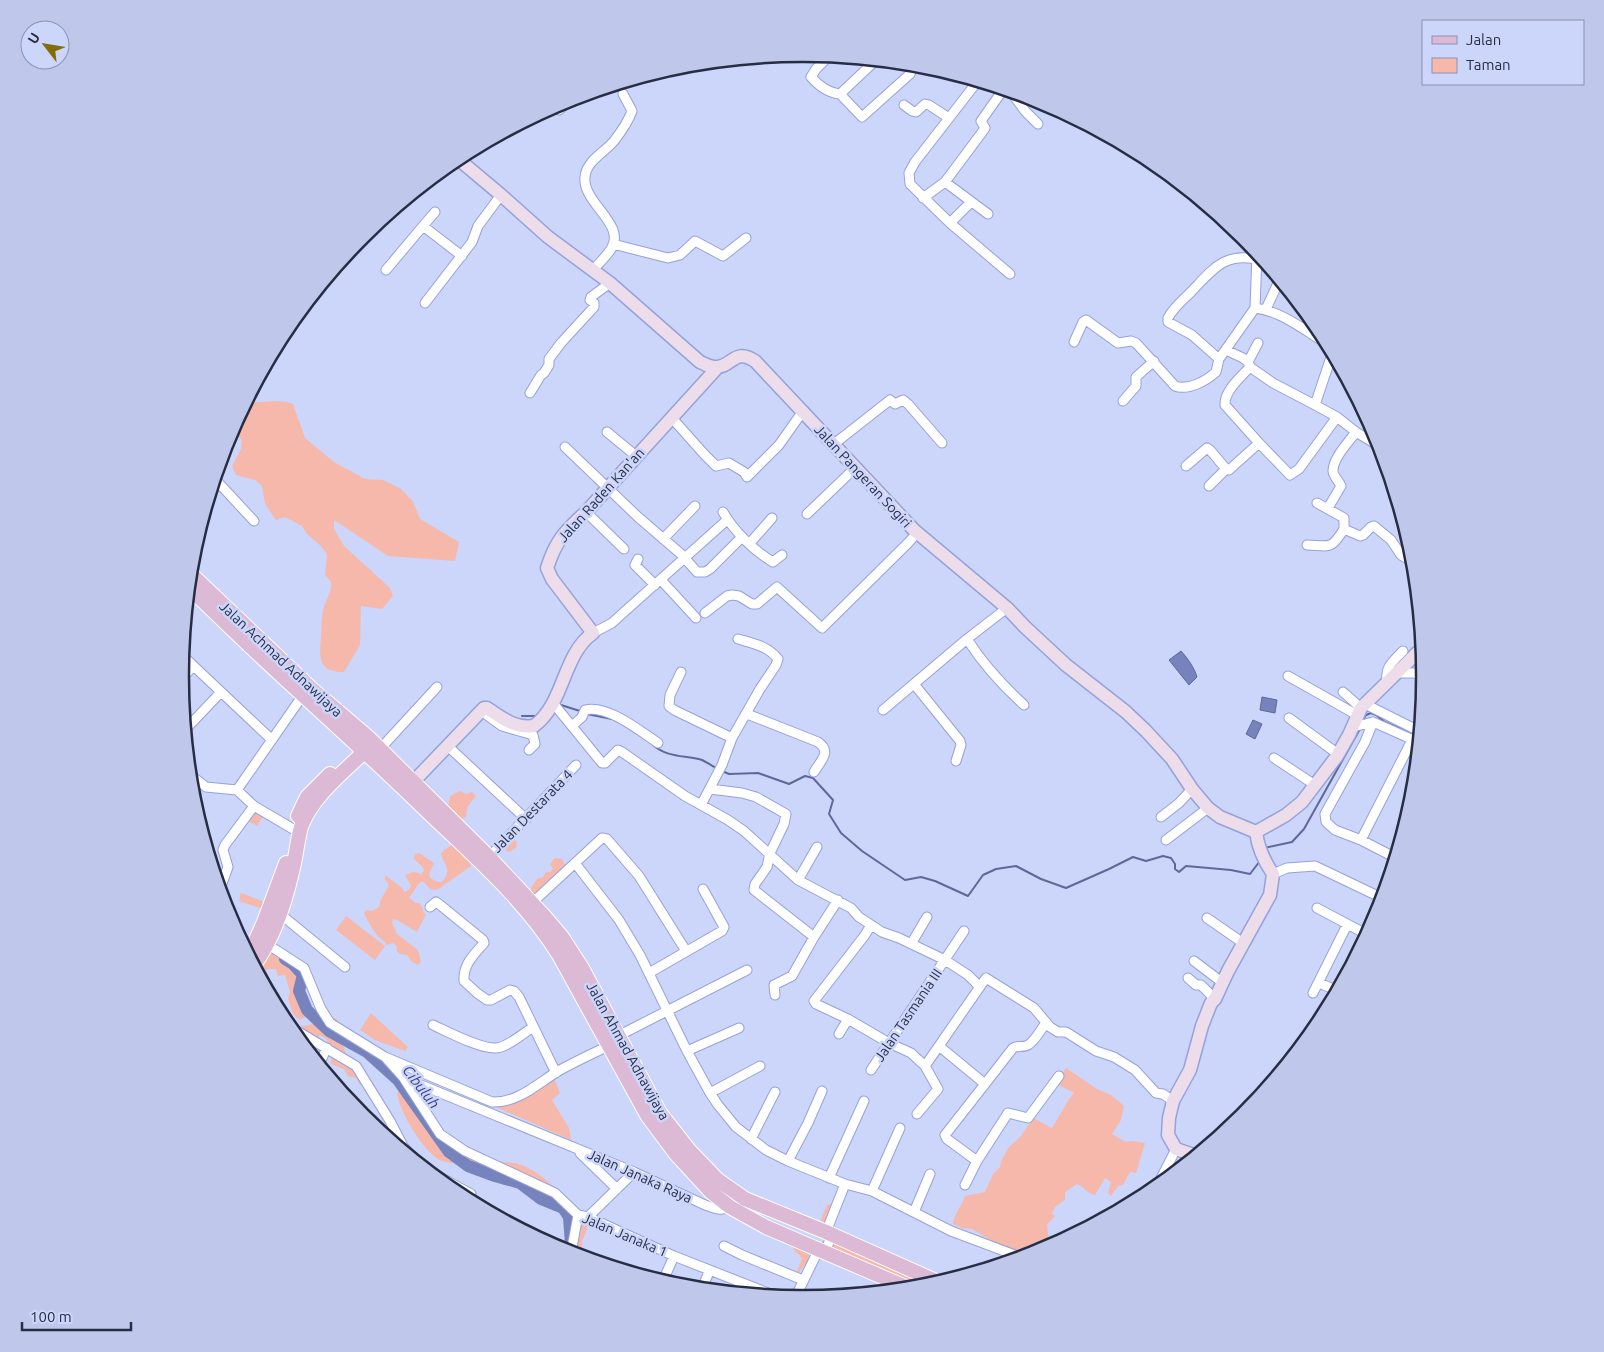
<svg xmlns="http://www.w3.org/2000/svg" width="1604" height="1352" font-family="Ubuntu,sans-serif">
<rect width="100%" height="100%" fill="#ccd6fa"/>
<path fill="#f6b8aa" d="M248 399 249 401C264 404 279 398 293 404L305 438 334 462 365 479 383 480 401 489 413 501 420 519 459 542 455 561 388 556 334 520V529L344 546 390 588 393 596 382 609 361 606 360 645 344 672C316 672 320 656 321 635 322 626 321 616 324 607 327 597 332 593 331 582L325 575 327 555 322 547 307 534 302 526 285 517 276 520 265 504 262 486 255 480 236 475 232 466 241 449 242 440 232 429Z
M460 791 466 794 472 792 476 796 468 806 466 814 467 816 462 819 458 817 455 811 448 807 450 796Z
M254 806 265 813 257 826 245 819Z
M514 839 517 842 516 848 509 852 506 851V846Z
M452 845 457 846 470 858 471 866 437 890C430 891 427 885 423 881 415 884 416 892 409 897L415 903H419L423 908V912L426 915 417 932 397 920 393 919 392 923 397 934 418 950 421 962 418 965 411 961 407 955 400 954 397 951V947L393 943 386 945 385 942C377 938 368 922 364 913L367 910 372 911 379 907 381 899 389 886 385 879V875L402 888 404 892 409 890 411 886 405 875 413 872 422 874 424 870C422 864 417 863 414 858L415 854 419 853 434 863 429 874 430 878 438 882H442C453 869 444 866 441 854L444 850Z
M555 858 562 859C564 865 569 868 575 869L567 879H563L535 896 532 894 531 888 537 879 543 877 546 872H550L553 869 550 864Z
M241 893 265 902 263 909 239 901Z
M346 916 385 946 375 960 336 930Z
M274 942 285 955 289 966 296 967 297 963 304 979 300 983 303 986 299 988 304 999 298 1003C303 1006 306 1009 307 1015L305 1018 299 1019 293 1014 288 998 290 992 285 975 278 976 276 969H268L264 971 265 977 262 979 256 968 268 951 271 952Z
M371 1013 408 1047 405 1051 375 1040 360 1030Z
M330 1018H336L351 1040 346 1042 343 1041 342 1045 344 1047 346 1055 357 1064 365 1086 360 1085 356 1078 348 1076 344 1069 331 1064V1058L333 1057 326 1038 319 1035V1040L314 1046C307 1043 301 1033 301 1026L310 1025 318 1021 325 1028 327 1026Z
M1066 1068 1097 1089 1111 1095 1124 1106 1121 1120 1112 1134 1126 1142 1132 1141 1145 1143 1136 1173 1130 1172 1123 1185 1118 1186 1111 1196 1108 1193 1111 1182 1105 1178 1095 1195C1086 1193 1085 1187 1077 1184L1065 1192V1200L1055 1207 1052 1214 1055 1216 1047 1225 1049 1242 1052 1245 1040 1251 1022 1256 994 1242 972 1229 962 1228 953 1224C954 1213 962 1206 965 1196L985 1192 993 1174 1000 1167 1001 1161 1009 1147 1021 1136 1033 1118 1052 1128 1069 1099 1074 1093 1055 1083Z
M553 1076 560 1093 552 1100 569 1128 571 1140 496 1107Z
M403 1089 416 1097 440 1140C452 1150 478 1158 494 1161 505 1163 511 1161 524 1166 549 1177 567 1201 587 1221L588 1226 582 1242 583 1257 562 1250C563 1248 563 1245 564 1243 565 1237 572 1233 571 1226 568 1209 526 1191 513 1184 503 1179 493 1172 483 1168 471 1162 455 1165 442 1161 425 1155 398 1110 397 1092Z
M831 1204 834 1205 832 1230 820 1224V1222L827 1205Z
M793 1244 810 1252 807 1262 798 1273 797 1271 802 1259C799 1253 791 1251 793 1244Z
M835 1244 930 1284 912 1287 830 1247Z"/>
<path fill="#7683bd" stroke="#5e6999" d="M1181 651C1188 659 1194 667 1197 677L1189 685 1169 660Z
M1262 697 1277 700 1275 713 1260 710Z
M1253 720 1262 724 1255 739 1246 734Z"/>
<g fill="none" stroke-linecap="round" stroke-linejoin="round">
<path stroke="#5e6999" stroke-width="2" d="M559 706 561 705 580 711
M587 714 612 719
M522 716H537
M1363 720 1366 715 1371 713 1376 715 1385 722 1412 734
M653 745C668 758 684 755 702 760 706 762 711 765 716 768
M722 771 729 774 758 773 789 784 805 776 813 778 833 800 829 814 841 833 862 851 905 880 921 877 935 881 968 896 983 875 996 869 1016 866 1041 879 1066 888 1109 869 1133 857 1146 861 1163 856 1171 858 1175 864V869L1179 872 1186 866 1231 870 1250 874 1260 861
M1264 848 1292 842 1304 829 1361 727"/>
<path stroke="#7683bd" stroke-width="12" d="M242 942H248L263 947
M285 959 293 964 303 975 299 991 307 1010 329 1031 367 1052 398 1080 449 1152 468 1166 495 1176 520 1183 541 1199 563 1208 569 1217 571 1244 570 1250"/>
<g stroke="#94a2dc" stroke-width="11">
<path id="street" d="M829 56 816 69 811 77C819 86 828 93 840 94L875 61
M977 82 915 162 909 173 910 184 950 223 1010 274
M1011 92 1025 111 1038 124
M840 94 862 117 910 74 912 68 908 64
M904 105 912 111 916 112 925 104 929 105 949 118
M552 108 559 110 569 100
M945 182 988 214
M923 198 945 182 983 131 985 128 981 121 1003 90
M950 223 971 202
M423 226 435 212
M613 244 668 258 680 255 695 241 723 256 746 238
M386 270 423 226 462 256
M593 270C599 263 606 257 611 249 627 224 582 203 585 177 586 161 605 152 614 141 621 132 628 122 632 111L623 94
M425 303 472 242 478 226 501 195
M1255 308C1281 311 1304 330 1326 343
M1266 309 1279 281
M1074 342 1083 322 1086 320 1118 343 1131 341 1136 343 1175 386C1188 391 1206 381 1216 372L1219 359 1255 308 1257 254
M1226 350 1243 358 1248 362 1250 367 1273 383 1315 405 1337 417 1356 432 1379 446
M1219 359 1192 335 1168 322V318C1173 308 1183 300 1191 292 1213 269 1225 251 1260 260
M1248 362 1258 343
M530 393 541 375 544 373 549 365V359L561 343 594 307V303L590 300 591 297 610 283
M1123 401 1136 386V377L1154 361
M1315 405 1332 354
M671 417 704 454 716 466 729 463 744 472 747 477 779 445 803 411
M607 432 636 456
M226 442 231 435 233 427
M1259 443 1290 475 1299 469 1337 417
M834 444 890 400 895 404 903 400 908 404 942 443
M565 447 638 517 681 554 697 572H705L710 569 742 537
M1186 466 1207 448 1210 450 1226 469 1229 470 1259 443 1225 405C1224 391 1241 377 1250 367
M215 479 254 521
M1209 486 1226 469
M1317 503 1344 518V529L1360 536 1363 535 1371 527 1374 526 1391 540 1401 555 1413 562
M1328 508 1341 486C1339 481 1333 476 1333 471 1333 458 1348 443 1356 432
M586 512 624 549
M723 512C734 531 754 551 773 562L782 555
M807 514 855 468
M663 539 695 506
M750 543 772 518
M1307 545C1330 546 1331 550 1344 529
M638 559 635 565 655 585
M661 580 696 618
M1007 608 967 639C983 664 1002 685 1024 705
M705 613 727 596 732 595 739 596 752 604H757L777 587 822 628 908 543 917 533
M593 633 612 623 623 613 727 520
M182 655 271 739
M681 672 670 695 669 706 674 710 732 738
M1396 673H1414L1424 677
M1288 676 1357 715
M180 681 193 666
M914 684 960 741 961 745 956 761
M1387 684C1385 667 1391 663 1403 651
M1343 692 1361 708
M553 703 602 763H605L618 750 622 752 685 796 728 820 744 831 798 880 851 908 859 917 882 932 899 938 945 960 968 975 979 986
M1365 704 1419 731
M883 710 967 639
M747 714 818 742C832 752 821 760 814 772
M487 715 502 726 533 735 535 744 529 750
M1289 718 1338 754
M572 726 582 717 585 710C607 704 640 731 658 743
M1353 727 1373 722
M185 730 221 692
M380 749 437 687
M452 750 526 819
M1274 758 1315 785
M190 778 192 776 206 787 237 790 254 806 293 829
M710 789 742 793 756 797 786 814 784 824 770 853 767 867 755 884 754 890 814 937 792 976 774 985 775 995
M237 790 303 695
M701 805 722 765 732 738 760 689 776 665 778 659C768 646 752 643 738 639
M1161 817 1179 803 1192 789
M1166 840 1208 808
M1361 840 1412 740
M489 857 576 765
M1394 857 1361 840 1335 830 1326 822 1325 814 1365 742 1373 722 1418 742
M575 863 619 920 640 955 687 1051 710 1093 718 1105 736 1127 766 1150 788 1161 845 1184 872 1191 951 1231 1020 1257
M1273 874 1287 868 1315 866 1382 898
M798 880 817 847
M220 889 228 867 223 850 225 845 254 806
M533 902 602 838 607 839 639 876 686 951
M430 907 436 902 439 904 483 940 484 943C474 955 463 964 464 981L477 993 487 1000H491L510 990 514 991 519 997 556 1073
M1317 908 1366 934
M279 913 345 967
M1207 918 1243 943
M814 937 838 900
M267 944 304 968 321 1009 330 1023 385 1057 492 1102C517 1103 536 1085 555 1073 572 1063 590 1055 608 1046
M911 944 927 917
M1194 961 1223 983
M649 973 722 931 724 927 703 889
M1188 978 1196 985H1201L1215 999
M1319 983 1336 990
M1313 993 1347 925
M848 1019 816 1004 814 1001 865 935 871 925
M287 1025 356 1066 390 1121 403 1146 416 1161
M433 1025C448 1032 480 1049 496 1048 506 1048 524 1033 533 1027
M839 1034 848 1019 889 1043 911 1053 925 1066
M618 1036 747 970
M939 1046 985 1084 945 1135 947 1139 977 1161
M687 1051 739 1028
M385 1057 403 1077 440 1134 465 1151 555 1193 578 1215 588 1217 674 1256 773 1295
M319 1064 327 1048
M871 1070 964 931
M404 1078 634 1172 705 1205C714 1208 721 1212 730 1207
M985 1084 1013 1048C1018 1045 1023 1048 1028 1045 1035 1041 1041 1029 1046 1023
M710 1093 760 1066
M917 1114 938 1089 925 1066 986 978 1034 1008 1050 1027 1058 1032H1066L1096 1051 1114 1057 1135 1070 1156 1093 1163 1094 1173 1101
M751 1139 775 1092
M580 1153 617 1189
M788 1161 808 1123 822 1091
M431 1172 471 1194
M829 1178 864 1101
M965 1185 977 1161 1008 1113 1028 1118 1059 1076
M1157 1186 1176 1149
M872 1191 900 1128
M914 1212 930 1174
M588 1217 634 1172
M826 1232 845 1184
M724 1246 742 1255 803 1280
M819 1249H822L828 1245 830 1238 826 1232
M571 1253 578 1215
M663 1281 674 1256
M702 1288 710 1270
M795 1298 819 1249"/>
</g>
<g stroke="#94a2dc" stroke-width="15">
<path id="secondary" d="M457 158 501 195 548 237 610 283 700 362C705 364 709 367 715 367 732 368 734 347 755 361L914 530 1007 608 1025 627 1066 665 1126 712 1146 731 1172 759 1192 789 1208 808 1220 817 1256 832
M413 782 484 708H487C502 718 515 729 534 726 565 703 562 655 593 633L552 579 547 568C556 540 565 531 586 512L717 368
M1256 832 1286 815 1302 802 1337 756 1349 735 1361 708 1422 648
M1194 1155 1176 1149 1168 1135 1169 1118 1173 1101 1190 1070 1202 1026 1211 1003 1215 999 1228 971 1270 895 1273 874C1264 861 1258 848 1256 832"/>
</g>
<g stroke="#fff" stroke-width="16">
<path id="primary" d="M190 573 313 690 368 737 489 857 545 917 562 937 582 968 660 1113 689 1150 718 1180 745 1199 826 1232 938 1282
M188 587C220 617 250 647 282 676 331 721 381 766 429 813 475 857 525 900 559 955L647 1115 676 1154 711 1192 730 1207 766 1227 908 1288
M298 816 307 797 330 774
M249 955 264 922 286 863
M254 965C273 939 285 903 292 872 296 858 297 841 301 827 312 795 348 769 371 745"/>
</g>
<use href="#street" stroke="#fff" stroke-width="9"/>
<use href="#secondary" stroke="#eddcea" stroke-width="12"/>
<use href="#primary" stroke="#dcbad5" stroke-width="14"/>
</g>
<g text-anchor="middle" stroke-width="5" stroke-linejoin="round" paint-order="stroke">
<g font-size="14" fill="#272d44" stroke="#ccd6fa">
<text transform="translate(863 476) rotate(47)" y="5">Jalan Pangeran Sogiri</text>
<text transform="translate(601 495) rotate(-48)" y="5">Jalan Raden Kan'an</text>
<text transform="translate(281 659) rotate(43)" y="5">Jalan Achmad Adnawijaya</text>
<text transform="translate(532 811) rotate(-46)" y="5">Jalan Destarata 4</text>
<text transform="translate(908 1015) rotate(-56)" y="5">Jalan Tasmania III</text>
<text transform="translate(628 1051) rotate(61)" y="5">Jalan Ahmad Adnawijaya</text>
<text transform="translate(640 1176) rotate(24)" y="5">Jalan Janaka Raya</text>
<text transform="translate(625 1235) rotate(23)" y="5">Jalan Janaka 1</text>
</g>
<g font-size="15" font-style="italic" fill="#333d85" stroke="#ccd6fa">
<text transform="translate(421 1087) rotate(52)" y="5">Cibuluh</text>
</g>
</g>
<path d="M0 0H1604V1352H0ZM802 62H803A613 613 0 0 1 1416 675V677A613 613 0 0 1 803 1290H802A613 613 0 0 1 189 677V675A613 613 0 0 1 802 62Z" fill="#bfc8eb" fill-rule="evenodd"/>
<path fill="none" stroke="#272d44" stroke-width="2.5" d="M802 62H803A613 613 0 0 1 1416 675V677A613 613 0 0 1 803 1290H802A613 613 0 0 1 189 677V675A613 613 0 0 1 802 62Z"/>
<rect x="1422" y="20" width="162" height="65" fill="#ccd6fa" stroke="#8a92b1"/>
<rect x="1432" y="36" width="25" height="8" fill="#dcbad5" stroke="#8a92b1"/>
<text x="1466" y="45" font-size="15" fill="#272d44">Jalan</text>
<rect x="1432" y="58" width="25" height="15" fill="#f6b8aa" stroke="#8a92b1"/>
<text x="1466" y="70" font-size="15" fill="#272d44">Taman</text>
<g transform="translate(45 45) rotate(301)"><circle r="24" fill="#ccd6fa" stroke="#8a92b1"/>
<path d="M0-4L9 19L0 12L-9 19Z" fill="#846c09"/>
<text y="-8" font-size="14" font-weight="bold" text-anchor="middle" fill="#272d44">U</text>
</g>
<path d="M22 1322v8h109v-8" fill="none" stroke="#272d44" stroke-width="2.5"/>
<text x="30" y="1322" font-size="15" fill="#272d44" stroke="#ccd6fa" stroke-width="4" paint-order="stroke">100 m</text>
</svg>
